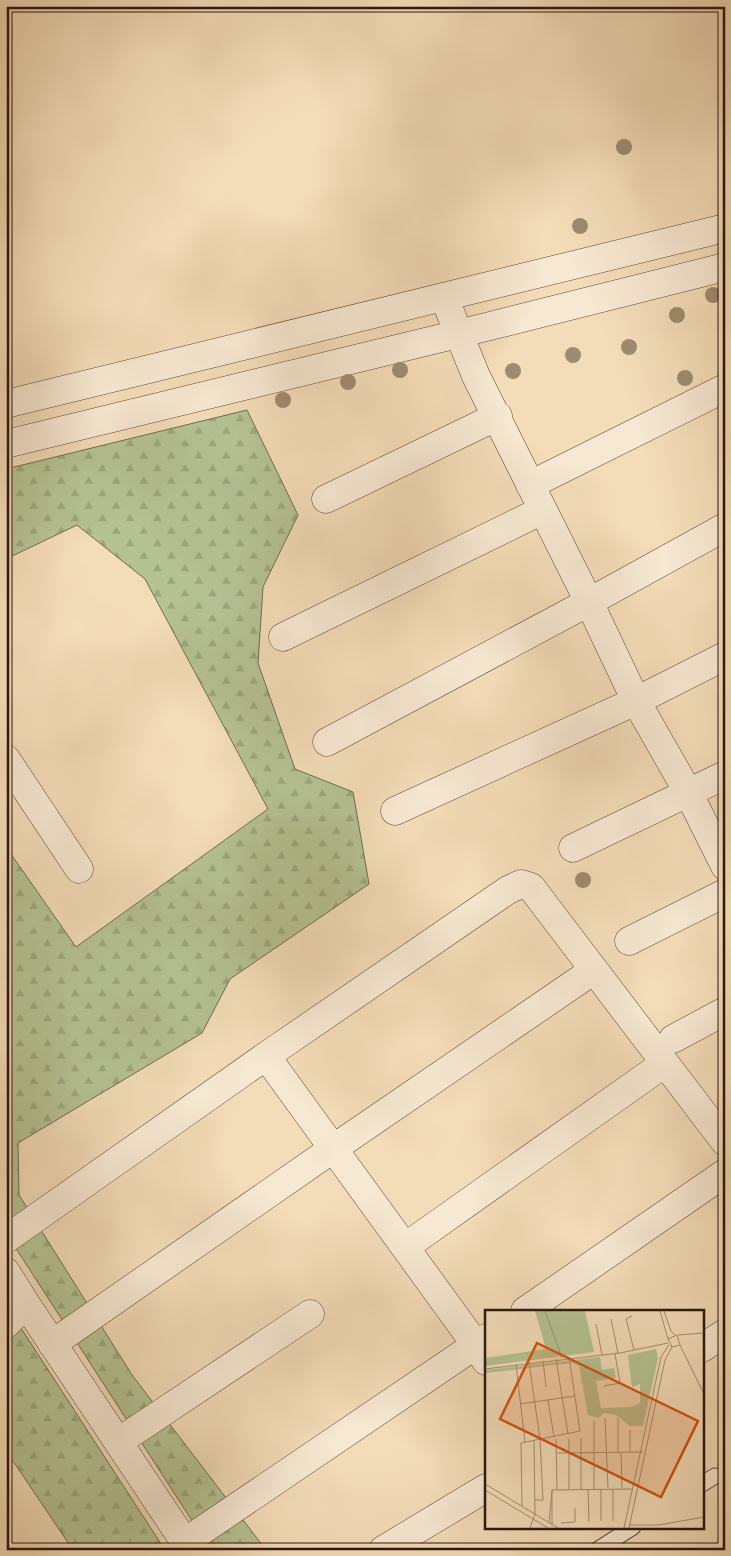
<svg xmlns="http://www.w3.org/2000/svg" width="731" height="1556" font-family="'IM FELL French Canon',serif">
<defs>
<pattern id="forest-firs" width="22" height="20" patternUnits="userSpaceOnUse" patternTransform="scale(1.25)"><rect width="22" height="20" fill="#b5c293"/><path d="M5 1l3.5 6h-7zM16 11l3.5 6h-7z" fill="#9ca67e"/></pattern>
</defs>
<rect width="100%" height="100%" fill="#f3dcb8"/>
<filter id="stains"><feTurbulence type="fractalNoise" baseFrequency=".004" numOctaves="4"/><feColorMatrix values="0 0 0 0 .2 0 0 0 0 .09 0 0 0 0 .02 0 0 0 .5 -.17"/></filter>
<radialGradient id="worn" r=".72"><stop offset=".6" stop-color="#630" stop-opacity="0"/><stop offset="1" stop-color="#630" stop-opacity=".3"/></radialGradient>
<path fill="url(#forest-firs)" stroke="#716c50" d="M247 410 298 515 263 587 258 663 295 769 353 792 369 884 230 979 202 1033 18 1143 19 1195 132 1375 266 1550H211L6 1233V847L76 947 268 809 145 579 77 525 6 559V469Z
M6 1305 165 1550H73L13 1461 6 1466Z"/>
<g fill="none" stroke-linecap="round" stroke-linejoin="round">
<g stroke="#5e4838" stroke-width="17">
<path id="service" d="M702 1484 715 1476
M597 1550 633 1527"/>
</g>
<g stroke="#5e4838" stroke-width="29">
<path id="minor" d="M444 297 476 376 589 602 636 701 688 792 725 866
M530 485 725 388
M326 499 498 416
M283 637 543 510
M327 742 589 602 725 527
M6 759 79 869
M395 811 636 701 725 656
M573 848 725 775
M629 941 725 893
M673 1039 725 1011
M266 1056 476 1345 486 1361
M6 1239 266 1056 508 890 521 884 531 887 725 1142
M405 1247 665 1063
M6 1272 26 1304 190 1550
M525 1311 725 1173
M6 1324 26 1304
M52 1344 334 1148 594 970
M702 1348 725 1333
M118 1442 310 1314
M185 1542 486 1338
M383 1550 486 1488"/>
</g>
<g stroke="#5e4838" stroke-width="29">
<path id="tertiary" d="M6 404 725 228
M6 444 458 334 725 267"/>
</g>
<use href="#service" stroke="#f7e8d1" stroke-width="15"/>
<use href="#minor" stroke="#f7e8d1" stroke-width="28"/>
<use href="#tertiary" stroke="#f7e8d1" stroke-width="28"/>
</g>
<g fill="#9d8c70">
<circle cx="624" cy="147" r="8"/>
<circle cx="580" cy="226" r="8"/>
<circle cx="713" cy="295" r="8"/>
<circle cx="677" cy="315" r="8"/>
<circle cx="629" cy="347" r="8"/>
<circle cx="573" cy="355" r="8"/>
<circle cx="400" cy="370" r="8"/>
<circle cx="513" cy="371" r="8"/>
<circle cx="685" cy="378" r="8"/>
<circle cx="348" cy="382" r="8"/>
<circle cx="283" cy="400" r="8"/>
<circle cx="583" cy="880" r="8"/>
</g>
<g transform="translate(485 1310)">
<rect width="219" height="219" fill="#f3dcb8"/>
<path d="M50 1H100L109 42 0 56V48L61 39ZM171 39 173 48 158 116H145L131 105 119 103 113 108 103 105 94 56 88 53 0 63V60L115 47 117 60 129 58 131 68 111 71 116 98 146 97 155 93V74L147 77 143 45Z" fill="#b5c293"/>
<path fill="none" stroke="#a48d74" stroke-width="1" d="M60 1 77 48M175 1 183 29M179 1 186 21 190 25M147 6 141 9 149 40M126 9 133 43M111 14 117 45M193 25 219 23M195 35 219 84M71 49 83 124M58 51 61 77M44 52 55 129 58 190H50M31 54 40 132M0 59 135 43 183 33M119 76 135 73 130 44M63 90 69 127M35 94 90 86M120 108 123 178M71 129 72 180M133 142V108M136 142 137 178M145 142V120M72 143 158 142M0 174 73 218M96 179V128M103 179 104 212M109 179V111M128 179V211M0 180 63 218M67 180 148 179M84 180V129M37 196 36 133 95 121 84 47M116 211V179M64 213 67 180V215M76 213 90 212V198M144 215H174L219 207M45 218 50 204 49 131M139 218 176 47 184 35M144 218 180 50 187 37 195 35 192 25 183 29 187 37"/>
<path fill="#d5520c" fill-opacity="0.15" stroke="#d5520c" stroke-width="2.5" d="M52 33 213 111 176 187 15 109Z"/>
<rect width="219" height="219" fill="none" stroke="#2d170d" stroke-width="2.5"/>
</g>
<rect width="731" height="1556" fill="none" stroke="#f3dcb8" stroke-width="25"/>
<rect x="8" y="8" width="716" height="1541" fill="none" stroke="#2d170d" stroke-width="2.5"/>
<rect x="12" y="12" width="706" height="1531" fill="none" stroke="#2d170d"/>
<rect width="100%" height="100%" filter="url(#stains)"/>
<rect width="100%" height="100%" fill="url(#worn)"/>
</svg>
